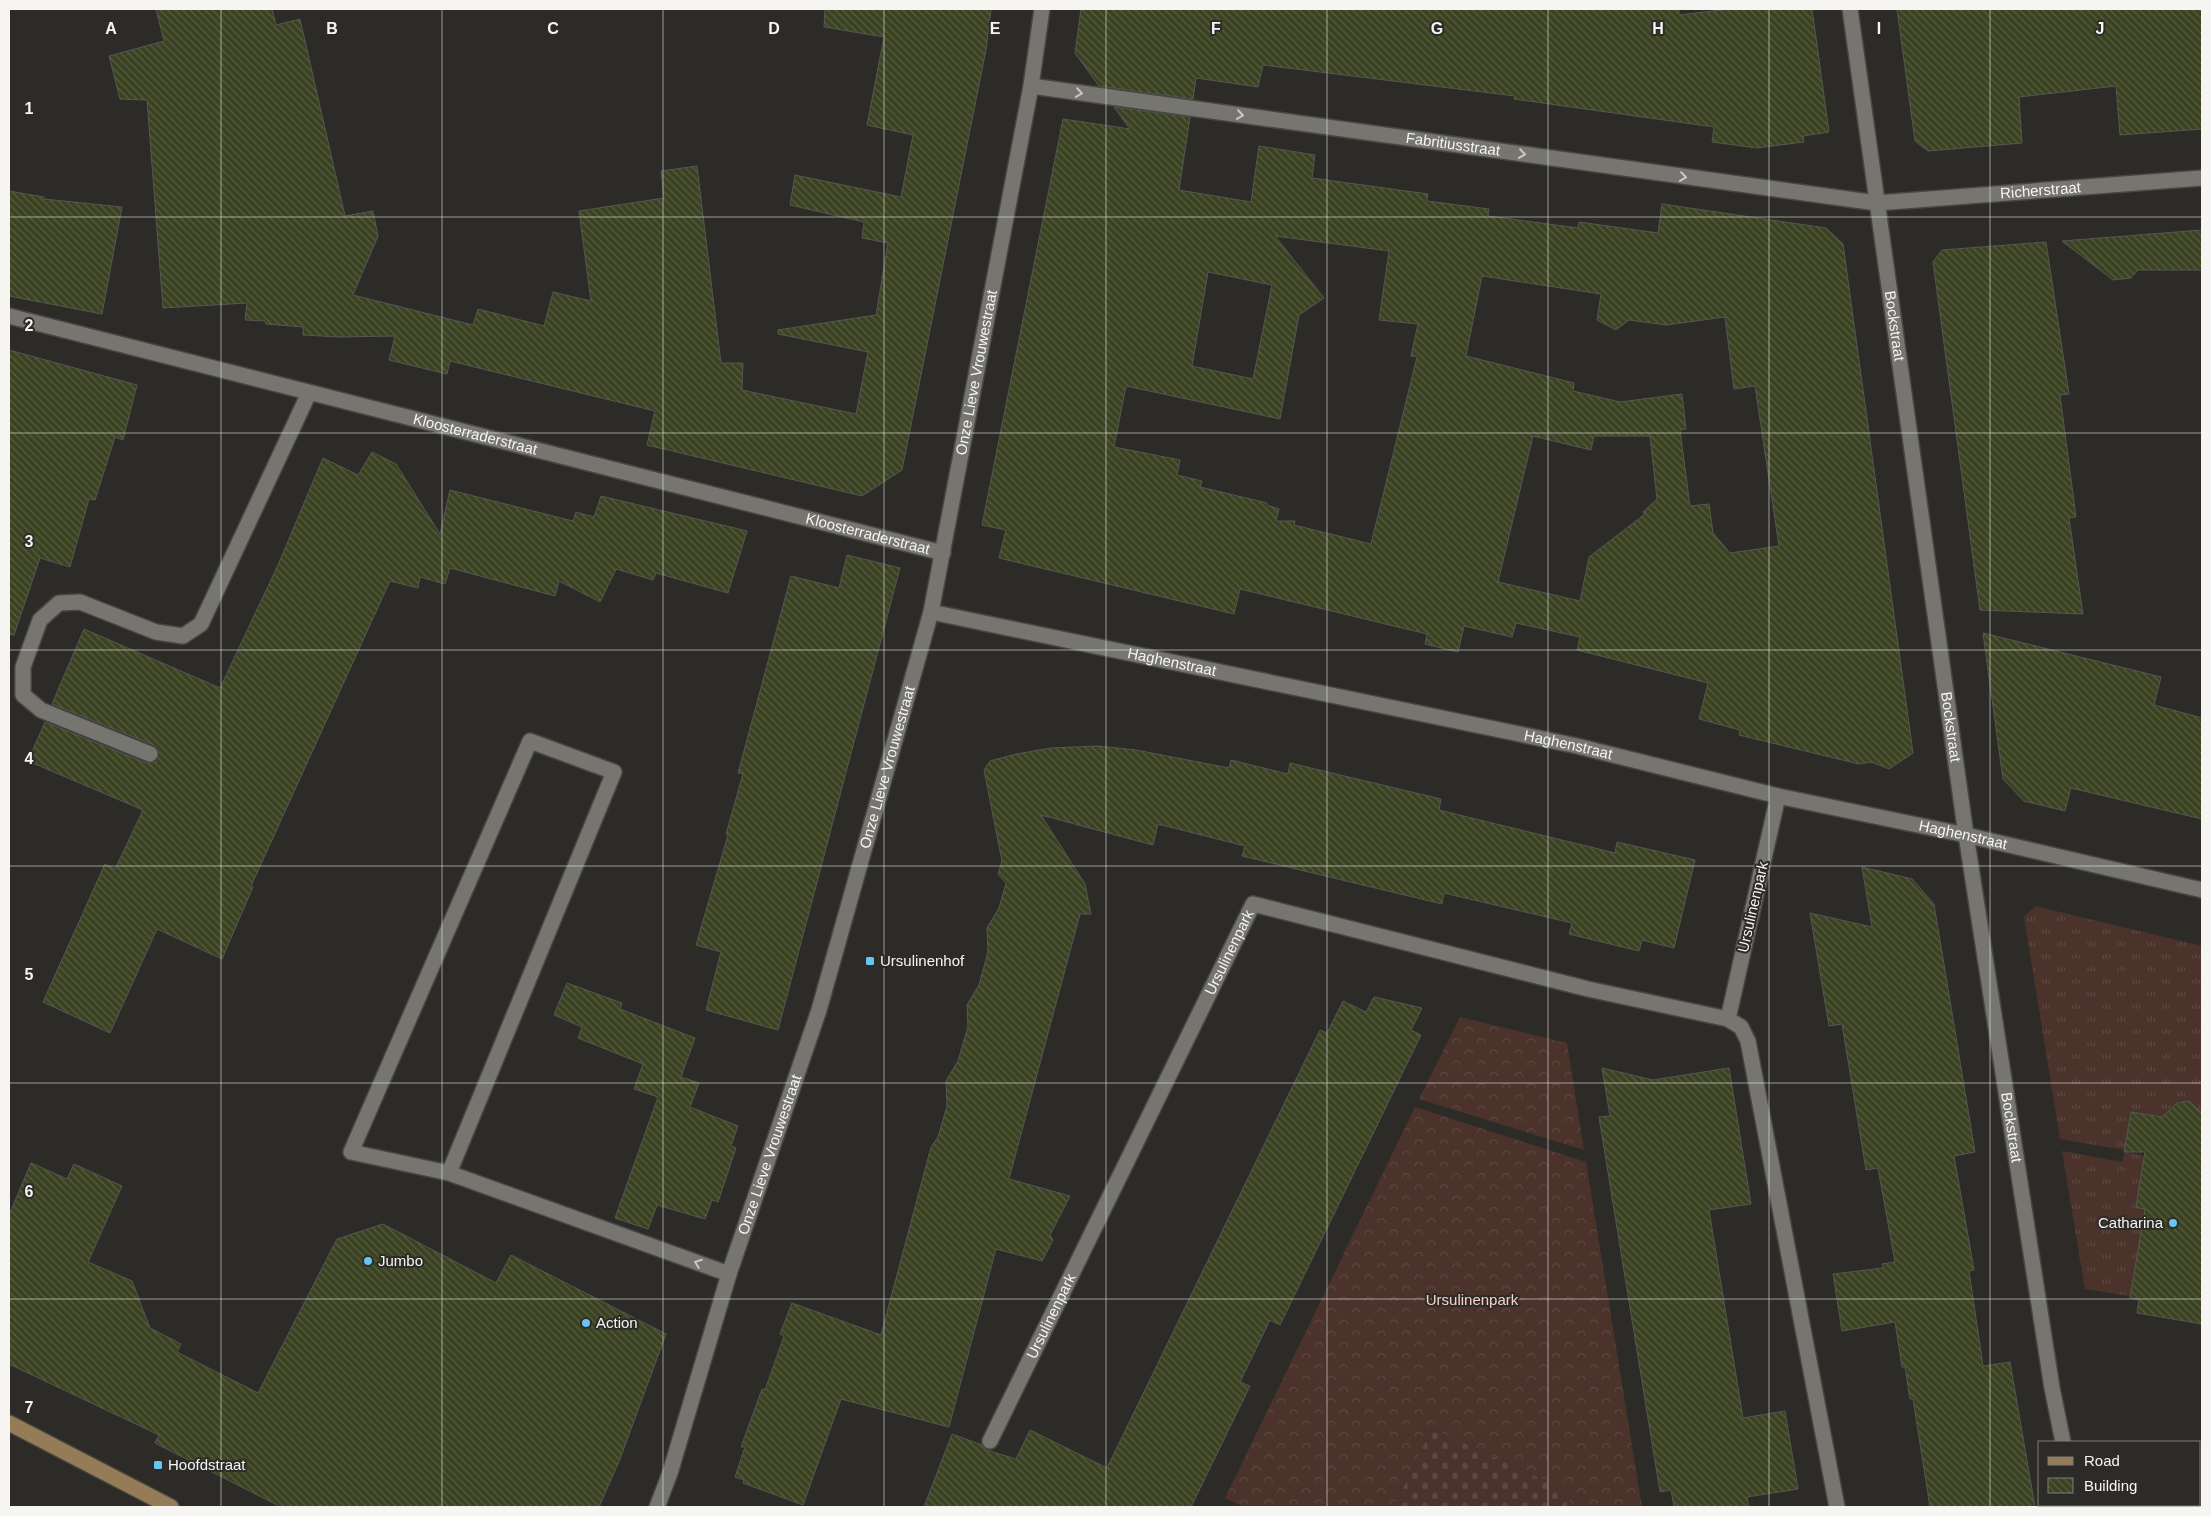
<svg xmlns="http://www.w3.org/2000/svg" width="2211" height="1516" font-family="Arial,sans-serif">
<defs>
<pattern id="grass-tufts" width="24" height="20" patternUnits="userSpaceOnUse" patternTransform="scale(1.25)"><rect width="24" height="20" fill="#4b332c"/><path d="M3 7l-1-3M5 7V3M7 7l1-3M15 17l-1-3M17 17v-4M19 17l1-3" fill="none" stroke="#5d4741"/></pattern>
<pattern id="forest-crowns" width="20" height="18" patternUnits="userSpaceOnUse" patternTransform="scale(1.25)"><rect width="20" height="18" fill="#4b332c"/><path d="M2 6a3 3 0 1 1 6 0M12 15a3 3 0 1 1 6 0" fill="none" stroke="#5d4741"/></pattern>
<pattern id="cemetery-stones" width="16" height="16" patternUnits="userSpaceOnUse" patternTransform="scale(1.25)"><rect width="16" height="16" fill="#4b332c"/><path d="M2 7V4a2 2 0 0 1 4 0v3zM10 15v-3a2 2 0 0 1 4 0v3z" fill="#5d4741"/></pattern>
<pattern id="building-back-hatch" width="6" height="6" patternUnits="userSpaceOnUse" patternTransform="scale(1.25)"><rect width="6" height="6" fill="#3a4222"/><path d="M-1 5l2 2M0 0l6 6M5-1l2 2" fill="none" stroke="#575e43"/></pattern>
</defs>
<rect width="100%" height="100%" fill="#2d2b27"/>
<path fill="url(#grass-tufts)" d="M2035 906 2202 946V1120C2198 1091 2178 1101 2164 1117L2131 1112 2124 1150 2060 1139 2024 917Z
M2062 1151 2122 1162 2125 1152 2154 1158 2136 1207 2145 1209 2130 1296 2085 1289Z"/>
<path fill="url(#forest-crowns)" d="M1460 1017 1567 1043 1584 1150 1419 1099Z
M1415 1107 1586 1162 1642 1507H1566L1572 1493 1432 1428 1394 1507H1244L1225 1498Z"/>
<path fill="url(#cemetery-stones)" d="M1432 1428 1572 1493 1566 1507H1394Z"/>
<path fill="url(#building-back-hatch)" stroke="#565752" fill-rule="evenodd" d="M156 9H272L276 25 300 19 345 216 373 211 378 236 353 295 473 325 478 309 544 326 553 292 591 301 579 211 664 198 661 171 697 166 721 363H743L742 390 856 414 868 352 778 334V330L876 315 888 243 862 238 864 222 790 205 795 175 901 197 913 135 867 125 884 37 824 27 825 9H991L986 50 902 470 862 496 647 445 655 411 450 361 447 374 389 360 395 336 338 337 303 335V327L266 324 265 321 245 320 247 303 163 308 147 100 120 99 109 56 164 41Z
M1081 9H1679V15L1729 9H1812L1829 132 1803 136 1804 142 1757 148 1712 142 1714 127 1514 99 1515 96 1263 65 1258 87 1196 78 1193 99 1099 86 1075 53Z
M1897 9H2202V129L2120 135 2116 86 2019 97 2022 143 1928 151 1915 141Z
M1114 107 1190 117 1179 190 1251 202 1259 146 1315 155 1312 178 1428 194 1427 201 1489 209 1488 216 1578 228 1579 222 1658 233 1662 204 1826 228 1843 244 1913 753 1889 769 1871 762 1859 764 1739 735 1740 730 1699 719 1708 683 1577 650 1580 637 1516 623 1512 637 1464 626 1458 652 1425 644 1427 634 1240 589 1234 614 999 558 1006 530 982 525 1063 119 1130 129ZM1275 236 1389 251 1379 320 1418 324 1411 356 1417 357 1371 544 1294 525 1295 521H1276L1279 509 1267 505V503L1200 487 1202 481 1177 475 1180 460 1114 447 1126 386 1280 419 1299 315 1324 298ZM1208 272 1272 285 1253 379 1192 366ZM1482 276 1601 294 1597 320 1616 330 1629 320 1666 325 1725 317 1734 389 1755 386 1779 546 1730 553 1713 533 1709 504 1690 506 1680 430 1686 429 1682 394 1620 402 1573 391 1574 383 1466 356ZM1533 436 1591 450 1594 436H1650L1657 499 1643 512 1645 514 1589 557 1580 601 1498 582Z
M9 191 44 197V199L122 207 102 314 9 296Z
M2202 230V270H2138L2131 278 2113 280 2062 241Z
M2046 242 2069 394 2060 395 2076 517 2069 518 2083 614 1980 610 1933 262 1942 250Z
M9 350 137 385 123 440 115 437 95 500 89 499 70 567 40 558 14 635 9 634Z
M372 452 396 464 440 534 450 490 573 521 576 512 594 517 601 496 747 531 728 593 656 573 653 580 616 569 600 602 559 581 555 596 450 568 445 584 420 577 418 588 390 581 251 886 253 887 222 959 157 929 110 1033 43 1002 105 864 115 869 143 810 28 761 45 722 146 763 155 762 159 753 154 745 52 704 84 629 220 688 278 565 323 458 358 475Z
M847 555 900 568 778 1030 706 1010 721 952 696 945 728 835 726 834 743 774 738 773 791 576 839 588Z
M1983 633 2161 677 2154 705 2202 718V819L2071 788 2065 811 2024 801 2003 779Z
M1098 746 1136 750 1229 768 1231 760 1288 774 1290 763 1441 799 1439 810 1615 853 1617 842 1695 860 1674 948 1642 940 1639 951 1569 934 1572 923 1444 893 1442 904 1242 856 1245 846 1158 824 1153 845 1041 815 1085 884 1091 914H1080L1009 1179 1070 1196 1050 1235 1053 1240 1042 1261 996 1249 949 1427 841 1399 803 1505 743 1483 744 1480 735 1477 745 1447H741L762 1389 765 1390 784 1336 780 1334 792 1303 881 1335 931 1147 938 1137 947 1106 946 1081 958 1061 968 1027 967 1005 979 985 988 952 987 928 999 908 1006 883 998 874 1002 861 984 770 990 761 1016 754 1051 748Z
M1862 867 1912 879 1934 904 1975 1152 1954 1156 1974 1270 1969 1271 1983 1366 2010 1362 2035 1507H1930L1913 1399H1910L1905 1367H1902L1895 1322 1842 1331 1833 1274 1883 1268 1882 1264 1895 1262 1878 1168 1866 1170 1842 1024 1829 1026 1810 913 1872 927Z
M567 983 622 1003 620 1009 695 1038 681 1077 699 1083 690 1107 738 1126 731 1146 736 1148 718 1202 712 1200 705 1219 657 1205 648 1229 615 1218 658 1097 634 1089 643 1064 578 1038 582 1027 554 1015Z
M1374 997 1422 1008 1411 1030 1421 1035 1280 1325 1270 1320 1240 1382 1250 1386 1191 1507H924L952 1434 982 1445 986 1450 1016 1459 1030 1430 1107 1468 1320 1030 1327 1033 1343 1001 1366 1012Z
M1602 1068 1653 1080 1729 1068 1751 1204 1709 1210 1743 1418 1785 1411 1798 1489 1747 1497 1749 1507H1674L1671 1490 1660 1492 1599 1117 1610 1116Z
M2189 1101 2202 1112V1324L2137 1313 2139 1300 2130 1298 2145 1209 2136 1207 2145 1152H2124L2131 1112 2162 1117 2177 1103Z
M31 1163 67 1179 74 1164 122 1186 88 1262 132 1281 150 1328 181 1344 177 1352 258 1393 337 1239 383 1224 496 1283 511 1255 666 1334 620 1459 599 1507H281L155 1443 159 1435 9 1364V1215Z"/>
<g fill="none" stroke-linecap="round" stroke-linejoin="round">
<g stroke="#464642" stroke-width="18">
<g id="service">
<path d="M150 754 41 710 23 695V667L40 620 59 603 80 602 156 632 183 636 201 624 309 393"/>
<path d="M449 1173 614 772 530 741 351 1152 449 1173 729 1274"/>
<path id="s1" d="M990 1441 1253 904 1588 989 1728 1019"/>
</g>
</g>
<g stroke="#464642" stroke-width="18">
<g id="minor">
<path id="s2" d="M1850 9 1966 835 2052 1388 2063 1442"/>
<path id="s3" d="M1031 86 1877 203 2202 178"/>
<path id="s4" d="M9 316 943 553"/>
<path id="s5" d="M931 612 1577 746 1778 796 1966 835 2202 890"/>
<path d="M1778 796 1728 1019 1741 1027 1748 1041 1837 1507"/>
<path d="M2079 1505 2080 1507"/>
</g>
</g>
<g stroke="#464642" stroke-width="18">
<g id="tertiary">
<path id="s6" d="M657 1507 670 1473 729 1274 819 1010 931 612 1031 86 1042 9"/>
</g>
</g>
<g stroke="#464642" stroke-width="18">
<path id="secondary" d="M9 1423 171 1507"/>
</g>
<use href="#service" stroke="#767570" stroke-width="15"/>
<use href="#minor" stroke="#767570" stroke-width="15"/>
<use href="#tertiary" stroke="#767570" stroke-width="15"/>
<use href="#secondary" stroke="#967b57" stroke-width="15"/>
</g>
<defs><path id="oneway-chevron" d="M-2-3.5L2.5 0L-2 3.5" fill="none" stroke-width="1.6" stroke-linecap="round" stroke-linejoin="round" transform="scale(1.25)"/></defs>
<g stroke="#c9c8c4">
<use href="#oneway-chevron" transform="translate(1079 93) rotate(8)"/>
<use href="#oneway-chevron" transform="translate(1240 115) rotate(8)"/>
<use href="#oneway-chevron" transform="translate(1522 154) rotate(8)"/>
<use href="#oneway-chevron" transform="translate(1683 177) rotate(8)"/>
<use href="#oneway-chevron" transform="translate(698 1263) rotate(-160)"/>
</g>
<path fill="none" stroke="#f6f5f2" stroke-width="1" stroke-opacity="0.55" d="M221 9V1507M442 9V1507M663 9V1507M884 9V1507M1106 9V1507M1327 9V1507M1548 9V1507M1769 9V1507M1990 9V1507M9 217H2202M9 433H2202M9 650H2202M9 866H2202M9 1083H2202M9 1299H2202"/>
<g fill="#68c4f0" stroke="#2d2b27" stroke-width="2">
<rect x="865" y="956" width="10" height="10" rx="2.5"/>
<circle cx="2173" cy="1223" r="5"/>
<circle cx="368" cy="1261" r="5"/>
<circle cx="586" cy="1323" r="5"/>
<rect x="153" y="1460" width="10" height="10" rx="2.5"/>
</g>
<g text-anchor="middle" stroke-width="4" stroke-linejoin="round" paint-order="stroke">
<g font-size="15" fill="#f6f5f2" stroke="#2d2b27">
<text dy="5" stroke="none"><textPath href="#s3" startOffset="426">Fabritiusstraat</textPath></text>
<text dy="5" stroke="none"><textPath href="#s3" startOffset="1018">Richerstraat</textPath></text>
<text dy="5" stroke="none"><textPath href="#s2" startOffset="320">Bockstraat</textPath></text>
<text dy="5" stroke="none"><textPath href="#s6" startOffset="1180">Onze Lieve Vrouwestraat</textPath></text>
<text dy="5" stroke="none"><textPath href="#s4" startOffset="481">Kloosterraderstraat</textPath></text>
<text dy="5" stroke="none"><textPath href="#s4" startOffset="886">Kloosterraderstraat</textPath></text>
<text dy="5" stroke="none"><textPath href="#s5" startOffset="246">Haghenstraat</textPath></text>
<text dy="5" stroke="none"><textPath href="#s2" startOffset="725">Bockstraat</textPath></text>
<text dy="5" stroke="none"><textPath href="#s5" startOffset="651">Haghenstraat</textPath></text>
<text dy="5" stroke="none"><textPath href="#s6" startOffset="775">Onze Lieve Vrouwestraat</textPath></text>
<text dy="5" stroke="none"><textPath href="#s5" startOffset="1056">Haghenstraat</textPath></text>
<text transform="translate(1753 907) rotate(-77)" y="5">Ursulinenpark</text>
<text dy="5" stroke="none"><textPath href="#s1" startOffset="544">Ursulinenpark</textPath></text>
<text dy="5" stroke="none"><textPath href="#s2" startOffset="1130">Bockstraat</textPath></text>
<text dy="5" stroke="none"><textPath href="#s6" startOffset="370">Onze Lieve Vrouwestraat</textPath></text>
<text dy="5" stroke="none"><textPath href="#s1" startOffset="139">Ursulinenpark</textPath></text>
</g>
<g font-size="15" fill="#f6f5f2" stroke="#2d2b27" text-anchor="start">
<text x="880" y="966">Ursulinenhof</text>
<text x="2163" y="1228" text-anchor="end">Catharina</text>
<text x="378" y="1266">Jumbo</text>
<text x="596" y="1328">Action</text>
<text x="168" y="1470">Hoofdstraat</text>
</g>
<g font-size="15" fill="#fad1c5" stroke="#2d2b27">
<text x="1472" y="1305">Ursulinenpark</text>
</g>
</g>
<g font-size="16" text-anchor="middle" font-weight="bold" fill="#f6f5f2" stroke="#2d2b27" stroke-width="4" stroke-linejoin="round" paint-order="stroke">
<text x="111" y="34">A</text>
<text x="332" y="34">B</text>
<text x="553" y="34">C</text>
<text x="774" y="34">D</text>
<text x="995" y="34">E</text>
<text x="1216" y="34">F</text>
<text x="1437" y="34">G</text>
<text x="1658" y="34">H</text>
<text x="1879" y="34">I</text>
<text x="2100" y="34">J</text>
<text x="29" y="114">1</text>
<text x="29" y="331">2</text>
<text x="29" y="547">3</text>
<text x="29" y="764">4</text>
<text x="29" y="980">5</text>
<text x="29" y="1197">6</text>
<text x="29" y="1413">7</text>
</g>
<rect width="2211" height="1516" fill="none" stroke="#f6f5f2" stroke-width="20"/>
<rect x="2038" y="1441" width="162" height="65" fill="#2d2b27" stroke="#7d7c78"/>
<rect x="2048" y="1457" width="25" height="8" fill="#967b57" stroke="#7d7c78"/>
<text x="2084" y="1466" font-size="15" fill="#f6f5f2">Road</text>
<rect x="2048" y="1478" width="25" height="15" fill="url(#building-back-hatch)" stroke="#7d7c78"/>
<text x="2084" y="1491" font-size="15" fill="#f6f5f2">Building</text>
</svg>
